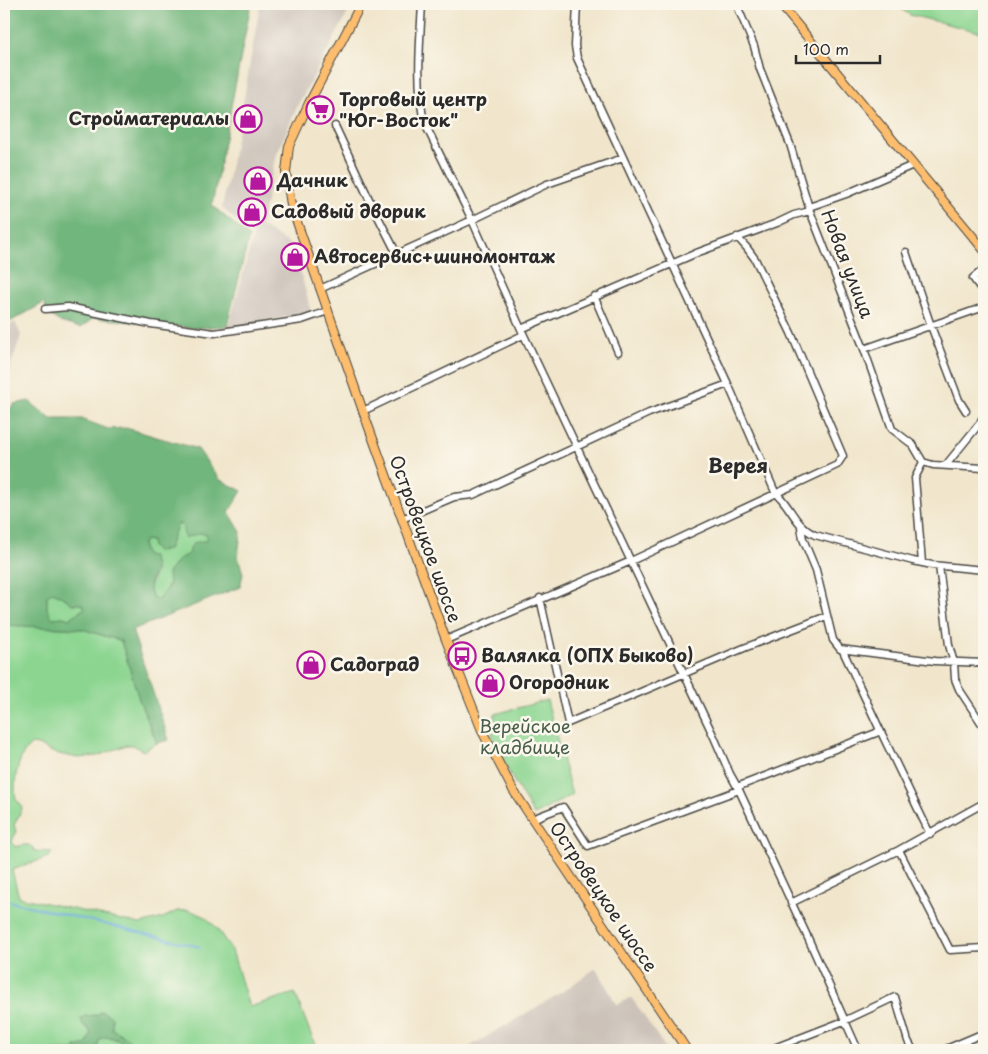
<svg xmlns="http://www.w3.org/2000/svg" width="988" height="1054" font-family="'Playpen Sans',sans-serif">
<rect width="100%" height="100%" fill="#fbf7ec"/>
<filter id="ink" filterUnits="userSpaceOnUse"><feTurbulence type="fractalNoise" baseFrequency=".02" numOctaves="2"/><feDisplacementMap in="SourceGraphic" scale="10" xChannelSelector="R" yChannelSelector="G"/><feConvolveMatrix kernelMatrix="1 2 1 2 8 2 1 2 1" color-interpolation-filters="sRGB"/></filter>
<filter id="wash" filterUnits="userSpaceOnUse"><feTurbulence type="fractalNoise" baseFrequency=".0096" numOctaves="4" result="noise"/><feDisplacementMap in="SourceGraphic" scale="20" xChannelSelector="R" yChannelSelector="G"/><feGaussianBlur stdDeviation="1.12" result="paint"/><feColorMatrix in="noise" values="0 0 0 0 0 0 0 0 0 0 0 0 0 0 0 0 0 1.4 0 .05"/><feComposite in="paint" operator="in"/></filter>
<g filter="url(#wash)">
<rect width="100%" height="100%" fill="#f1e6cc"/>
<path fill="#ccc2b9" d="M260 4H348L345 10 349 11 298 105 275 158 261 226 294 247 311 312 228 329 253 236 222 208 242 110Z
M15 322 21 335 4 386V328Z
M596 968 617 1005 631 997 667 1050H464L562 992Z"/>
<path fill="#8cd591" stroke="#5c805e" d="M893 4H984V33L910 15Z
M180 523 183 527 207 535V540L190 553 179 559 169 573V585L159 599 153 598 149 587 156 570C149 560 139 551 145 540L151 541 152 547 168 550 176 528Z
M52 592C58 594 67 599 72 604H82L85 608 69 619 63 617 51 619 47 608V596Z
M4 625 82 629 121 641 140 702 157 743 143 751 133 745H127L97 756 78 758 54 753 38 745 32 744C17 755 13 783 16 800L20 803 22 809 14 825 16 831 12 842 15 847C24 845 30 842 35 851L52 852 49 857 12 870 19 897 140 924 163 918 177 911 189 910 204 916 215 926 232 950 249 1007 295 993 317 1050H93L98 1046 99 1040C108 1033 116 1040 125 1044L98 1015 85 1016 91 1034 87 1044 76 1047 75 1050H4Z
M547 700 572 795 534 815 512 778 492 737 495 714Z"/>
<path fill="#71b67b" stroke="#4e7053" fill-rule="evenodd" d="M4 4H251L212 205 249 237 227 326 194 328 94 318 80 328 60 322 48 314 44 303 4 325Z
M29 401 51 419H82L108 429 126 428 198 449 219 479 242 491 229 512 241 532 238 556 243 574 240 587 132 630 169 740 157 743 140 702 121 641 82 629 4 625V415L14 404ZM179 523 183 527 184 538 201 533 207 535V540L194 543 190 548V553L179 559 168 573 169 585 159 599 153 598C152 595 149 590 149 586 151 573 159 572 152 557L146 556 142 545 145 540 151 541 152 547 156 551 168 550 176 528ZM52 592C58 594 67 599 72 604H82L85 608 69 619 63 617 52 618 47 608V596Z
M101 1011 112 1017V1029L129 1039 126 1044C117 1040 108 1033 99 1040L98 1046 93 1050H75V1047L87 1044 91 1034 88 1028 83 1025 81 1019 85 1016 98 1015Z"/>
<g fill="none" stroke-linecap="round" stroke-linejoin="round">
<path stroke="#6dace0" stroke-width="2" d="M4 900 200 947"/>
</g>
</g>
<g filter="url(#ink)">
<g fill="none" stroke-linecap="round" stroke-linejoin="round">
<g stroke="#494743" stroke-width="9">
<path id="minor" d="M422 4C420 42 416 84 424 122L472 220 521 329 714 737 730 774 739 790 808 938 858 1050
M577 4 575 46 577 58 728 384 775 492C791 506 795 526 815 535L913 561 932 565 984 570
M738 8 754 46 760 69 790 144 810 211 864 349 892 429 913 445 923 462 933 465 984 468
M335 126 369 199 397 254
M809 207 846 194 913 165
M906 252 931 326 959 400 966 411
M984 269 973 278 984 293
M320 289 472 220 547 184 623 158
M594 296 618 352
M45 309 68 307 151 324 214 333 302 320 328 311
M521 329 699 252 777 223 794 215 810 211
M864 349 984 307
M363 411 523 335
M946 465 980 423 984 415
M402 519 454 497 473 495 649 413 728 384
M801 527 803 539 816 570 833 640 840 649 935 661 984 663
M922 563 915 478 923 462
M939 566 949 645 954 663 955 679 959 689 984 727
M540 598 568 723 744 648 827 616
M446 640 631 561 837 465 843 456 791 333 755 259 747 248 737 237
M880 730 930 834
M737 787 876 733 880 730 843 651
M532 819 563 807 588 846 739 790
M899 850 950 950 984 948
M791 903 899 850 984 803
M769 1050 844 1021 895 997 908 1041 913 1050
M944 1050 984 1033"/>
</g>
<g stroke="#494743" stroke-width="10">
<path id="major" d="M361 4 309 103 289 146 286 172 291 205 364 414 446 640 483 733 513 790 687 1050
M780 4 984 250"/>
</g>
<use href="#minor" stroke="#fff" stroke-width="6"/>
<use href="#major" stroke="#fcbd6e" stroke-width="8"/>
</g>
</g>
<defs>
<g id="supermarket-ring" transform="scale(1.4375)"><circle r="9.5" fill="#fbf7ec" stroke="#b5179e" stroke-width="1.5"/><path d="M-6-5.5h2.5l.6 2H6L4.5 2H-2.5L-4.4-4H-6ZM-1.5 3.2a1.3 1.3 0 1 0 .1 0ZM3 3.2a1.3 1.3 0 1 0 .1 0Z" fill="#b5179e"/></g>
<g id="shop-ring" transform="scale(1.4375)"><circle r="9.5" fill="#fbf7ec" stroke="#b5179e" stroke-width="1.5"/><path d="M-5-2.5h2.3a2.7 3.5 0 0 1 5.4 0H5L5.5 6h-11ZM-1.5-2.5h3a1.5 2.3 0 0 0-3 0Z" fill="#b5179e"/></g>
<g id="bus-ring" transform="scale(1.4375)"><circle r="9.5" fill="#fbf7ec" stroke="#b5179e" stroke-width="1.5"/><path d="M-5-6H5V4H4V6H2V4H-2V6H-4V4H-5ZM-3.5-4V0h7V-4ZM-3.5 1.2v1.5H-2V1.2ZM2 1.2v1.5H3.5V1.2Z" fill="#b5179e"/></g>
</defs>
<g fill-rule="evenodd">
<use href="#supermarket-ring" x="320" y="110"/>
<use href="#shop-ring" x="248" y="119"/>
<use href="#shop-ring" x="258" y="181"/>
<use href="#shop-ring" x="252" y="212"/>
<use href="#shop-ring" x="295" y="257"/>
<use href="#bus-ring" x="462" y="656"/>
<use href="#shop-ring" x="311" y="665"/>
<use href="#shop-ring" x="490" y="683"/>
</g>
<g text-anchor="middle" stroke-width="5" stroke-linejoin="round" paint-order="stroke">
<g font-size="18" font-weight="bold" fill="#2b2b2b" stroke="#fbf7ec" text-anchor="start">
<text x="339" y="106">Торговый центр<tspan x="339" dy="21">"Юг-Восток"</tspan></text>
<text x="229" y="125" text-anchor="end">Стройматериалы</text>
<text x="277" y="187">Дачник</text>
<text x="271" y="218">Садовый дворик</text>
<text x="314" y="263">Автосервис+шиномонтаж</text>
<text x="481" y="662">Валялка (ОПХ Быково)</text>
<text x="330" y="671">Садоград</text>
<text x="509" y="689">Огородник</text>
</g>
<g font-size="18" fill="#2b2b2b" stroke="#fbf7ec">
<text transform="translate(847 264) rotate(69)" y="6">Новая улица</text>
<text transform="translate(425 539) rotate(70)" y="6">Островецкое шоссе</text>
<text transform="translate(603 897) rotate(56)" y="6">Островецкое шоссе</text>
</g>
<g font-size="18" fill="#485e4a" stroke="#fbf7ec">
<text x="525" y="733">Верейское<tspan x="525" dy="21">кладбище</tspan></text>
</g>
<g font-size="20" font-weight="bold" fill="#2b2b2b" stroke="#fbf7ec">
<text x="738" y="473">Верея</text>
</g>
</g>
<rect width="988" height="1054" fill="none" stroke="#fbf7ec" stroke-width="20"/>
<path d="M796 55v8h84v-8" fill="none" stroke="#2b2b2b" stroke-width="2.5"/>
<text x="803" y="55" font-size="15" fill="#2b2b2b" stroke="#fbf7ec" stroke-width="4" paint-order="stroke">100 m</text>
</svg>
